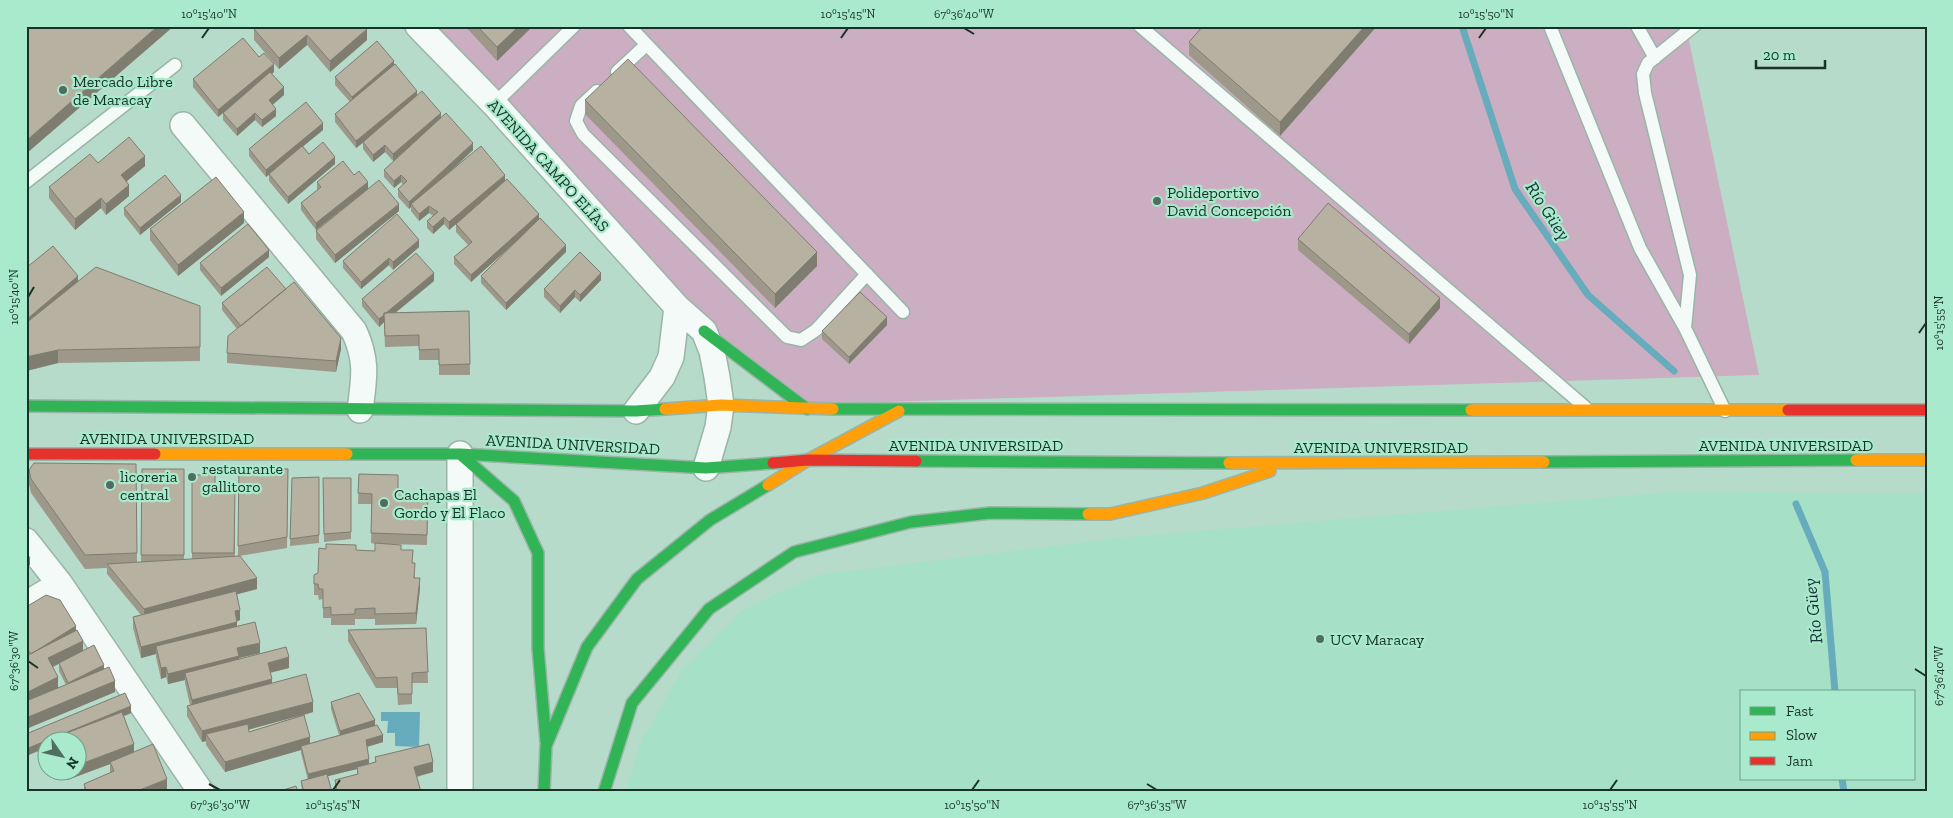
<svg xmlns="http://www.w3.org/2000/svg" width="1953" height="818" font-family="'Zilla Slab',serif">
<rect width="100%" height="100%" fill="#b7dbca"/>
<path fill="#a6e0c6" fill-rule="evenodd" d="M1671 492 1927 493V792H625L641 741 684 667 742 610 818 575 1126 537ZM1742 692H1914V779H1742Z"/>
<path fill="#cbaec1" d="M425 26H1686L1759 375 787 405Z"/>
<path fill="#66acbc" d="M381 712H420L419 747 395 746V733H387L388 721H381Z"/>
<g fill="none" stroke-linecap="round" stroke-linejoin="round">
<path stroke="#66acbc" stroke-width="7" d="M1462 26 1515 189 1588 295 1674 371
M1796 504 1825 572 1835 692
M1842 779 1844 792"/>
<g stroke="#99b5a8" stroke-width="15">
<path id="lane" d="M629 26 903 312
M1140 26 1585 407
M1550 26 1640 248 1685 328 1725 411
M1637 26 1655 58
M617 72 646 45
M597 91 581 106 576 121 583 134 787 337 801 340 816 330 867 274
M494 104 574 26
M26 182 175 65
M1685 328 1690 275 1645 93 1643 74 1648 63 1694 26"/>
</g>
<g stroke="#99b5a8" stroke-width="28">
<path id="street" d="M418 26 494 104 677 307 704 331 712 351 717 377 721 405 718 427 706 468
M183 125 354 331C368 361 364 379 360 410
M636 411 662 377 671 357 677 307
M26 541 60 584 201 792
M26 604 60 584
M460 792V454"/>
</g>
<g stroke="#99b5a8" stroke-width="14">
<path id="fast" d="M704 331 807 409
M26 406 636 411 665 409
M833 409 1471 410
M347 454H460L706 468 773 463
M460 454 514 501 538 553V648L546 742
M916 461 1229 463
M1544 462 1856 460
M544 792 546 746 587 647 637 579 710 520 768 485
M604 792 632 703 709 609 794 552 911 522 990 513 1088 514"/>
</g>
<g stroke="#99b5a8" stroke-width="14">
<path id="slow" d="M665 409 721 405 833 409
M1471 410H1788
M155 454H347
M1856 460H1927
M1229 463 1544 462
M768 485 808 460 899 411
M1088 514H1110L1203 493 1270 471"/>
</g>
<g stroke="#99b5a8" stroke-width="14">
<path id="jam" d="M1788 410H1927
M26 454H155
M773 463 808 460 916 461"/>
</g>
<use href="#lane" stroke="#f4faf7" stroke-width="12"/>
<use href="#street" stroke="#f4faf7" stroke-width="25"/>
<use href="#fast" stroke="#30b455" stroke-width="11"/>
<use href="#slow" stroke="#ff9f0a" stroke-width="11"/>
<use href="#jam" stroke="#e5322d" stroke-width="11"/>
</g>
<path fill="#9d988a" fill-rule="evenodd" d="M465 26H533L497 61Z
M1203 26H1377L1280 136 1189 55V42Z
M254 29 367 40 330 72 307 45 279 69 254 40Z
M259 57 274 72 272 74 284 95 272 104 276 116 262 127 255 120 237 136 223 120V113L218 117 193 87V79Z
M394 65 417 95 473 150 448 174 505 181 566 252 506 310 481 283V276L521 237 471 282 454 264V257L468 245 456 232V224L477 206 449 230 444 224 433 234 427 228V221L433 216 429 213 419 221 411 211V207L409 209 398 197V189L403 185 401 182 394 188 384 177V170L406 150 393 161 385 152 373 162 363 149V143L356 148 335 122V114L350 102 335 85V77Z
M585 100 817 266 775 308 585 114Z
M323 130 303 146 309 154 335 164 288 204 269 181V175L266 177 249 156V149Z
M98 163 145 166 127 181 129 196 106 215 101 208 75 230 49 198V187Z
M317 182 368 189 316 230 301 210V203L317 190Z
M181 202 140 235 124 215V208Z
M399 211 335 263 316 239V231Z
M244 223 178 276 150 240V229Z
M1298 239 1440 308 1409 344 1298 250Z
M419 247 393 270 389 265 361 289 343 268V261Z
M269 257 221 296 200 270V263Z
M601 280 580 302 575 297 560 313 544 297V289Z
M78 281 200 306V361L58 363 26 371Z
M434 281 395 313 469 311 470 375H439V360H419V346L385 347 384 322 379 327 362 306V299Z
M286 289 341 349 336 372 227 363V353L237 329 222 310V303Z
M887 325 849 364 822 339V331Z
M136 464 137 562H141L142 469H184V559H192V475L215 489H235V556H238L239 467 288 469 287 548 239 556 257 589 237 594 240 620 237 621V626L260 653 239 658V659L289 668 270 673 272 683 313 712 304 715 310 743 339 735 331 709V702L375 725 383 742 367 747 369 764 375 762V757L433 772 417 777 421 792H335V780L357 774V769L328 776 332 792H302L301 781 308 780 301 753V750L225 772 206 745V741L202 742 187 716V706L190 705 185 683V680L168 684 166 677 161 679 156 657V654L141 658 133 628V617L141 615 107 574V568L85 569 31 493 29 484V470ZM299 716 249 732 248 730Z
M359 474 398 492 428 493 427 545 387 544 401 550 413 563 415 578 420 588 416 624 375 625V619H355V625H331V618H323V599L319 600 318 595H314V575L356 550 375 551V544L371 543 372 504H358Z
M319 477V543L290 546 292 478Z
M323 478H351V539L324 542Z
M26 607 76 630 83 651 104 669 115 692 26 729 27 655 26 654ZM59 664V671L66 685 58 688 53 667Z
M426 628 428 683H412V704L398 705 397 688H376L348 641V630Z
M131 713 124 716 134 752 167 789 84 791V784L110 773V764L67 780 64 770H78V740H48V747L26 756V734Z"/>
<path fill="#7f7c70" d="M158 26H174L26 154V141Z
M519 26H533L497 61V47Z
M1365 26H1377L1280 136V122Z
M367 29V40L330 72V61Z
M307 35V45L279 69V58Z
M394 61V68L352 104V97Z
M274 64V72L218 117V110Z
M284 87V95L269 108V100Z
M417 91V98L356 148V141Z
M276 109V116L262 127V120Z
M255 113V120L237 136V129Z
M441 113V120L393 161V154Z
M323 123V130L266 177V170Z
M473 143V150L413 206 411 204V207L409 209V202Z
M385 145V152L373 162V155Z
M145 156V166L121 186V175Z
M335 157V164L288 204V197Z
M401 175V182L394 188V181Z
M505 175V183L449 230V222Z
M368 182V189L316 230V223Z
M129 185V196L106 215V204Z
M181 195V202L140 235V228Z
M101 198V208L75 230V219Z
M399 204V211L335 263V255Z
M429 206V213L419 221V214Z
M244 212V223L178 276V265Z
M539 214V221L471 282V275Z
M444 217V224L433 234V227Z
M419 240V247L393 270V262Z
M566 245V252L506 310V303Z
M269 250V257L221 296V288Z
M817 252V266L775 308V294Z
M389 258V265L361 289V282Z
M434 273V281L384 322V315Z
M601 273V280L580 302V295Z
M78 276V287L26 331V320Z
M575 290V297L560 313V306Z
M1440 298V308L1409 344V334Z
M384 315V322L379 327V319Z
M887 317V325L849 364V357Z
M341 338V349L336 372V361Z
M58 350V363L26 371V357Z
M30 558V565L26 568V561Z
M257 578V589L144 619V609Z
M420 578V588L416 624V613Z
M240 610V620L235 622V611Z
M237 622V633L156 646V654L141 658V647Z
M76 626V634L31 654Z
M83 641V651L48 669V658Z
M260 643V653L239 658V666L185 673V680L168 684V674L237 648Z
M289 657V668L268 673V663Z
M104 665V672L68 690V683Z
M166 667V677L161 679V668Z
M58 677V688L26 704V693Z
M272 679V690L192 710V700Z
M115 681V692L26 729V718Z
M313 702V712L210 740 206 734V741L202 742V731Z
M131 706V713L64 740 56 737V740H48V747L26 756V749Z
M375 720V727L340 738V731Z
M383 735V742L366 747V740Z
M310 737V747L301 746V750L225 772V762Z
M134 744V755L110 762V764L67 780V770H78V765Z
M369 759V766L357 767V769L308 781V774Z
M433 762V772L414 777V767Z
M167 779V789L161 792H135Z"/>
<path fill="#b6b1a0" stroke="#7f7c70" d="M26 26H158L26 141Z
M257 26H364L367 29 330 61 307 35 279 58 254 29Z
M477 26H519L497 47Z
M1203 26H1365L1280 122 1189 42Z
M243 38 259 57 264 53 274 64 218 110 193 79Z
M377 41 394 61 352 97 335 77Z
M628 59 817 252 775 294 585 100Z
M395 64 417 91 356 141 335 114Z
M270 72 284 87 269 100 276 109 262 120 255 113 237 129 223 113Z
M422 91 441 113 393 154 385 145 373 155 363 142Z
M306 102 323 123 266 170 249 149Z
M446 113 473 143 409 202 398 189 407 181 401 175 394 181 384 170Z
M129 137 145 156 121 175 129 185 106 204 101 198 75 219 49 187 90 154 98 163Z
M323 142 335 157 288 197 269 174 302 146 309 154Z
M481 146 505 175 449 222 444 217 433 227 427 221 438 212 429 206 419 214 411 204Z
M343 161 354 175 359 171 368 182 316 223 301 203 321 187 317 182Z
M165 175 181 195 140 228 124 208Z
M216 177 244 212 178 265 150 229Z
M507 179 539 214 471 275 454 257 472 242 456 224Z
M379 180 399 204 335 255 316 231Z
M1328 203 1440 298 1409 334 1298 239Z
M397 214 419 240 393 262 389 258 361 282 343 261Z
M540 218 566 245 506 303 481 276Z
M248 224 269 250 221 288 200 263Z
M53 246 78 276 26 320V268Z
M580 252 601 273 580 295 575 290 560 306 544 289Z
M416 253 434 273 386 313H384V315L379 319 362 299Z
M96 267 200 306V347L58 350 26 357V323Z
M267 267 286 289 241 326 222 303Z
M294 282 341 338 336 361 227 353 228 336Z
M860 292 887 317 849 357 822 331Z
M469 311 470 364 439 365V349L419 350V335L385 336 384 313Z
M34 463 136 464 137 553 85 555 31 479 29 470Z
M239 467 288 469 287 537 238 546Z
M142 469H184V555H141Z
M359 474 398 475V492L428 493 427 535 371 533 372 494 358 493Z
M192 475H215V489H235L234 553H192Z
M319 477V535L290 539 292 478Z
M323 478H351V532L324 534Z
M375 543 401 545V550H413L412 563H415L414 578H420L416 613 375 614V608L355 609V614L331 615V607L323 608V589H319L318 584H314V575L318 573 319 548 326 549V544L356 545V550L375 551Z
M26 552 30 558 26 561Z
M240 556 257 578 144 609 107 564Z
M236 591 240 610 235 611 237 622 141 647 133 617Z
M46 595 60 600 76 626 31 654 26 647V607Z
M255 622 260 643 237 648 239 656 168 674 166 667 161 668 156 646Z
M426 628 428 672 412 673V694H398L397 677 376 678 348 630Z
M77 630 83 641 48 658 58 677 26 693V656Z
M94 645 104 665 68 683 59 663Z
M286 647 289 657 268 663 272 679 192 700 185 673Z
M109 667 115 681 26 718V701Z
M306 674 313 702 202 731 187 706Z
M125 693 131 706 26 749V734Z
M359 693 375 720 340 731 331 702Z
M122 712 134 744 78 765V740H57L56 737Z
M304 715 310 737 225 762 206 734 248 724 249 732Z
M377 725 383 735 366 740 369 759 308 774 301 746Z
M153 744 167 779 135 792H82L86 790 84 784 114 771 110 762Z
M429 744 433 762 414 767 421 792H337L335 780 358 774 357 767 376 762 375 757Z
M327 774 332 792H304L301 781Z
M296 786 298 792H277Z"/>
<path fill="none" stroke="#183227" stroke-width="2" d="M964 28 974 34M202 38 209 28M841 38 848 28M1479 38 1486 28M28 297 34 287M1919 333 1926 323M28 661 38 668M1915 669 1926 676M209 784 220 790M1147 784 1157 790M333 790 340 780M972 790 979 780M1610 790 1617 780"/>
<g fill="#506d60" stroke="#a8eacb" stroke-width="2">
<circle cx="63" cy="90" r="5"/>
<circle cx="1157" cy="201" r="5"/>
<circle cx="192" cy="477" r="5"/>
<circle cx="110" cy="485" r="5"/>
<circle cx="384" cy="503" r="5"/>
<circle cx="1320" cy="639" r="5"/>
</g>
<g text-anchor="middle" stroke-width="4.5" stroke-linejoin="round" paint-order="stroke">
<g font-size="16" fill="#183227" stroke="#a8eacb" text-anchor="start">
<text x="73" y="87">Mercado Libre<tspan x="73" dy="18">de Maracay</tspan></text>
<text x="1167" y="198">Polideportivo<tspan x="1167" dy="18">David Concepción</tspan></text>
<text x="202" y="474">restaurante<tspan x="202" dy="18">gallitoro</tspan></text>
<text x="120" y="482">licoreria<tspan x="120" dy="18">central</tspan></text>
<text x="394" y="500">Cachapas El<tspan x="394" dy="18">Gordo y El Flaco</tspan></text>
<text x="1330" y="645">UCV Maracay</text>
</g>
<g font-size="16" fill="#183227" stroke="#a8eacb">
<text transform="translate(549 165) rotate(48)" y="6">AVENIDA CAMPO ELÍAS</text>
<text x="167" y="444">AVENIDA UNIVERSIDAD</text>
<text transform="translate(573 444) rotate(3)" y="6">AVENIDA UNIVERSIDAD</text>
<text x="976" y="451">AVENIDA UNIVERSIDAD</text>
<text x="1786" y="451">AVENIDA UNIVERSIDAD</text>
<text x="1381" y="453">AVENIDA UNIVERSIDAD</text>
</g>
<g font-size="18" font-style="italic" fill="#17323b" stroke="#a8eacb">
<text transform="translate(1548 211) rotate(57)" y="6">Río Güey</text>
<text transform="translate(1813 611) rotate(-96)" y="6">Río Güey</text>
</g>
</g>
<rect width="1953" height="818" fill="none" stroke="#a8eacb" stroke-width="55"/>
<rect x="1740" y="690" width="175" height="90" fill="#a8eacb" stroke="#6ea089"/>
<rect x="1750" y="707" width="25" height="8" fill="#30b455" stroke="#6ea089"/>
<text x="1786" y="716" font-size="15" fill="#183227">Fast</text>
<rect x="1750" y="732" width="25" height="8" fill="#ff9f0a" stroke="#6ea089"/>
<text x="1786" y="740" font-size="15" fill="#183227">Slow</text>
<rect x="1750" y="757" width="25" height="8" fill="#e5322d" stroke="#6ea089"/>
<text x="1786" y="766" font-size="15" fill="#183227">Jam</text>
<g transform="translate(62 756) rotate(124)"><circle r="24" fill="#a8eacb" stroke="#6ea089"/>
<path d="M0-4L9 19L0 12L-9 19Z" fill="#506d60"/>
<text y="-8" font-size="14" font-weight="bold" text-anchor="middle" fill="#183227">N</text>
</g>
<path d="M1756 60v8h69v-8" fill="none" stroke="#183227" stroke-width="2.5"/>
<text x="1763" y="60" font-size="15" fill="#183227" stroke="#a8eacb" stroke-width="4" paint-order="stroke">20 m</text>
<rect x="28" y="28" width="1898" height="762" fill="none" stroke="#183227" stroke-width="2"/>
<g font-size="12" text-anchor="middle" fill="#183227">
<text x="209" y="18">10°15'40"N</text>
<text x="848" y="18">10°15'45"N</text>
<text x="964" y="18">67°36'40"W</text>
<text x="1486" y="18">10°15'50"N</text>
<text transform="translate(14 297) rotate(-90)" y="4">10°15'40"N</text>
<text transform="translate(1939 323) rotate(-90)" y="4">10°15'55"N</text>
<text transform="translate(14 661) rotate(-90)" y="4">67°36'30"W</text>
<text transform="translate(1939 676) rotate(-90)" y="4">67°36'40"W</text>
<text x="220" y="809">67°36'30"W</text>
<text x="333" y="809">10°15'45"N</text>
<text x="972" y="809">10°15'50"N</text>
<text x="1157" y="809">67°36'35"W</text>
<text x="1610" y="809">10°15'55"N</text>
</g>
</svg>
